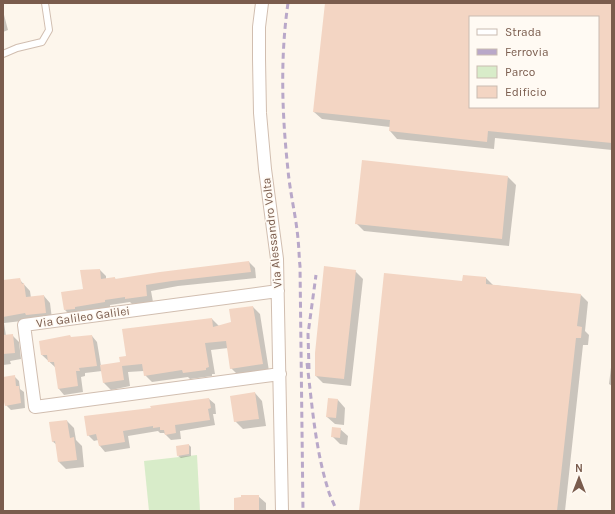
<svg xmlns="http://www.w3.org/2000/svg" width="615" height="514" font-family="Karla,sans-serif">
<rect width="100%" height="100%" fill="#fdf6ec"/>
<path fill="#d8ecc9" d="M197 455 200 511H149L144 461Z"/>
<path fill="#0003" fill-rule="evenodd" d="M326 3H612V150L495 138 494 149 397 139 390 131V127L322 119 314 112ZM470 17H598V107H470Z
M3 11 8 30 3 32Z
M363 161 508 177 516 185 509 246 364 231 356 223Z
M249 262 255 268 256 278 178 286 151 291 153 302 132 304 130 302 110 305V308L71 316 65 310 84 290 100 270 106 276V279L115 278 116 280Z
M355 271 363 279 351 386 323 383 316 376Z
M486 278 493 285 581 295 588 302 585 331 589 335 588 345H583L565 511H360L463 282Z
M19 279 30 291 31 298 44 296 50 303 52 319 31 320 4 323 6 336 12 335 19 342 21 359 10 361 11 364 3 365V281Z
M253 307 260 314 269 371 238 375 231 368 228 348 211 350 215 374H212V376L190 379 188 377 152 382 145 375 144 371 128 372 130 386 111 390 104 383 102 371 85 373V376L81 377 83 392 64 395 59 389 56 368 42 355 72 338 92 336 97 342 101 366 121 363 127 356 212 319 219 326 232 323Z
M612 359V386L609 384Z
M14 376 19 381 20 389 24 392 25 408 11 410 6 405 5 402 3 400V378Z
M255 393 262 401 266 426 243 429 235 421Z
M209 399 215 404 216 414H213L215 425 180 431 181 439 171 440 164 433H160L158 431 128 436 130 448 105 452 100 446 98 440 94 441 88 435 152 409Z
M329 400H338L345 408 344 425 335 424 327 417Z
M67 421 74 428 76 440 82 446 84 467 66 469 59 462 57 445 52 441Z
M340 429 348 436 347 445 340 444 332 436Z
M189 445 191 447V456L181 458 178 456Z
M258 496 266 503V511H235Z"/>
<path fill="#f3d5c3" fill-rule="evenodd" d="M325 3H612V143L488 131 487 142 389 131 390 120 313 112ZM470 17H598V107H470Z
M362 160 508 176 502 239 355 224Z
M249 261 251 272 172 281 146 285 147 296 125 299V297L105 300V302L75 307V309L64 310 61 292 83 289 80 270 100 269 101 279 115 277V279L160 272Z
M324 266 356 270 344 379 315 376V353Z
M384 273 462 281 463 275 486 277V284L581 294 577 326 582 327 581 338H576L557 511H359Z
M20 278 22 284 24 283 26 297 44 295 46 313 26 315 25 313 3 317V280Z
M253 306 263 364 230 369 226 341 205 343 209 367 206 368V370L183 373 182 370 144 376 142 364 122 366 124 380 103 383 100 365 120 362 119 357 126 356 122 329 212 318 213 327 231 322 229 309Z
M13 334 15 353 3 354V335Z
M70 335 71 337 92 335 97 366 79 368 80 371H76L78 386 58 389 54 362H48L47 355H41L39 341Z
M15 375 16 386H19L21 403 5 406 3 398V377Z
M255 392 259 419 234 422 230 396Z
M209 398 211 408 208 409 210 420 175 425 176 433 165 435 164 430H160V427L153 428V426L123 431 125 442 99 446 96 434 87 436 84 416 151 408 150 406Z
M328 398 338 399 336 418 326 417Z
M67 420 70 438 74 437 77 460 58 462 55 441 52 442 49 422Z
M332 427 341 428 340 438 331 437Z
M189 444V454L177 456 176 446Z
M241 495H259V511H234V498L241 497Z"/>
<g fill="none" stroke-linecap="round" stroke-linejoin="round">
<g stroke="#d1beb0" stroke-width="8">
<path id="lane" d="M3 54 17 48 42 42 49 30 45 3"/>
</g>
<g stroke="#d1beb0" stroke-width="14">
<path id="street" d="M262 3 259 27V59L260 113 265 169 277 259 282 511
M278 291 24 325 35 407 280 374"/>
</g>
<use href="#lane" stroke="#fff" stroke-width="6"/>
<use href="#street" stroke="#fff" stroke-width="12"/>
<path stroke="#b9a8c9" stroke-width="3" stroke-dasharray="6 4" stroke-linecap="butt" d="M288 3C280 58 282 115 288 170 290 193 296 216 298 239 299 248 299 257 300 266L303 511
M307 363C312 404 315 446 327 486 329 494 333 502 336 509
M309 369 308 334 316 275"/>
</g>
<g text-anchor="middle" stroke-width="3" stroke-linejoin="round" paint-order="stroke">
<g font-size="12" fill="#7a5c4d" stroke="#fffaf3">
<text transform="translate(272 233) rotate(-96)" y="4">Via Alessandro Volta</text>
<text transform="translate(83 317) rotate(-8)" y="4">Via Galileo Galilei</text>
</g>
</g>
<rect width="615" height="514" fill="none" stroke="#7a5c4d" stroke-width="8"/>
<rect x="469" y="16" width="130" height="92" fill="#fffaf3" stroke="#cabbb1"/>
<rect x="477" y="29" width="20" height="6" fill="#ffffff" stroke="#cabbb1"/>
<text x="505" y="36" font-size="12" fill="#7a5c4d">Strada</text>
<rect x="477" y="49" width="20" height="6" fill="#b9a8c9" stroke="#cabbb1"/>
<text x="505" y="56" font-size="12" fill="#7a5c4d">Ferrovia</text>
<rect x="477" y="66" width="20" height="12" fill="#d8ecc9" stroke="#cabbb1"/>
<text x="505" y="76" font-size="12" fill="#7a5c4d">Parco</text>
<rect x="477" y="86" width="20" height="12" fill="#f3d5c3" stroke="#cabbb1"/>
<text x="505" y="96" font-size="12" fill="#7a5c4d">Edificio</text>
<g transform="translate(579 478)" stroke="#fffaf3" stroke-width="3" paint-order="stroke">
<path d="M0-3L7 15L0 10L-7 15Z" fill="#7a5c4d"/>
<text y="-6" font-size="11" font-weight="bold" text-anchor="middle" fill="#7a5c4d">N</text>
</g>
</svg>
